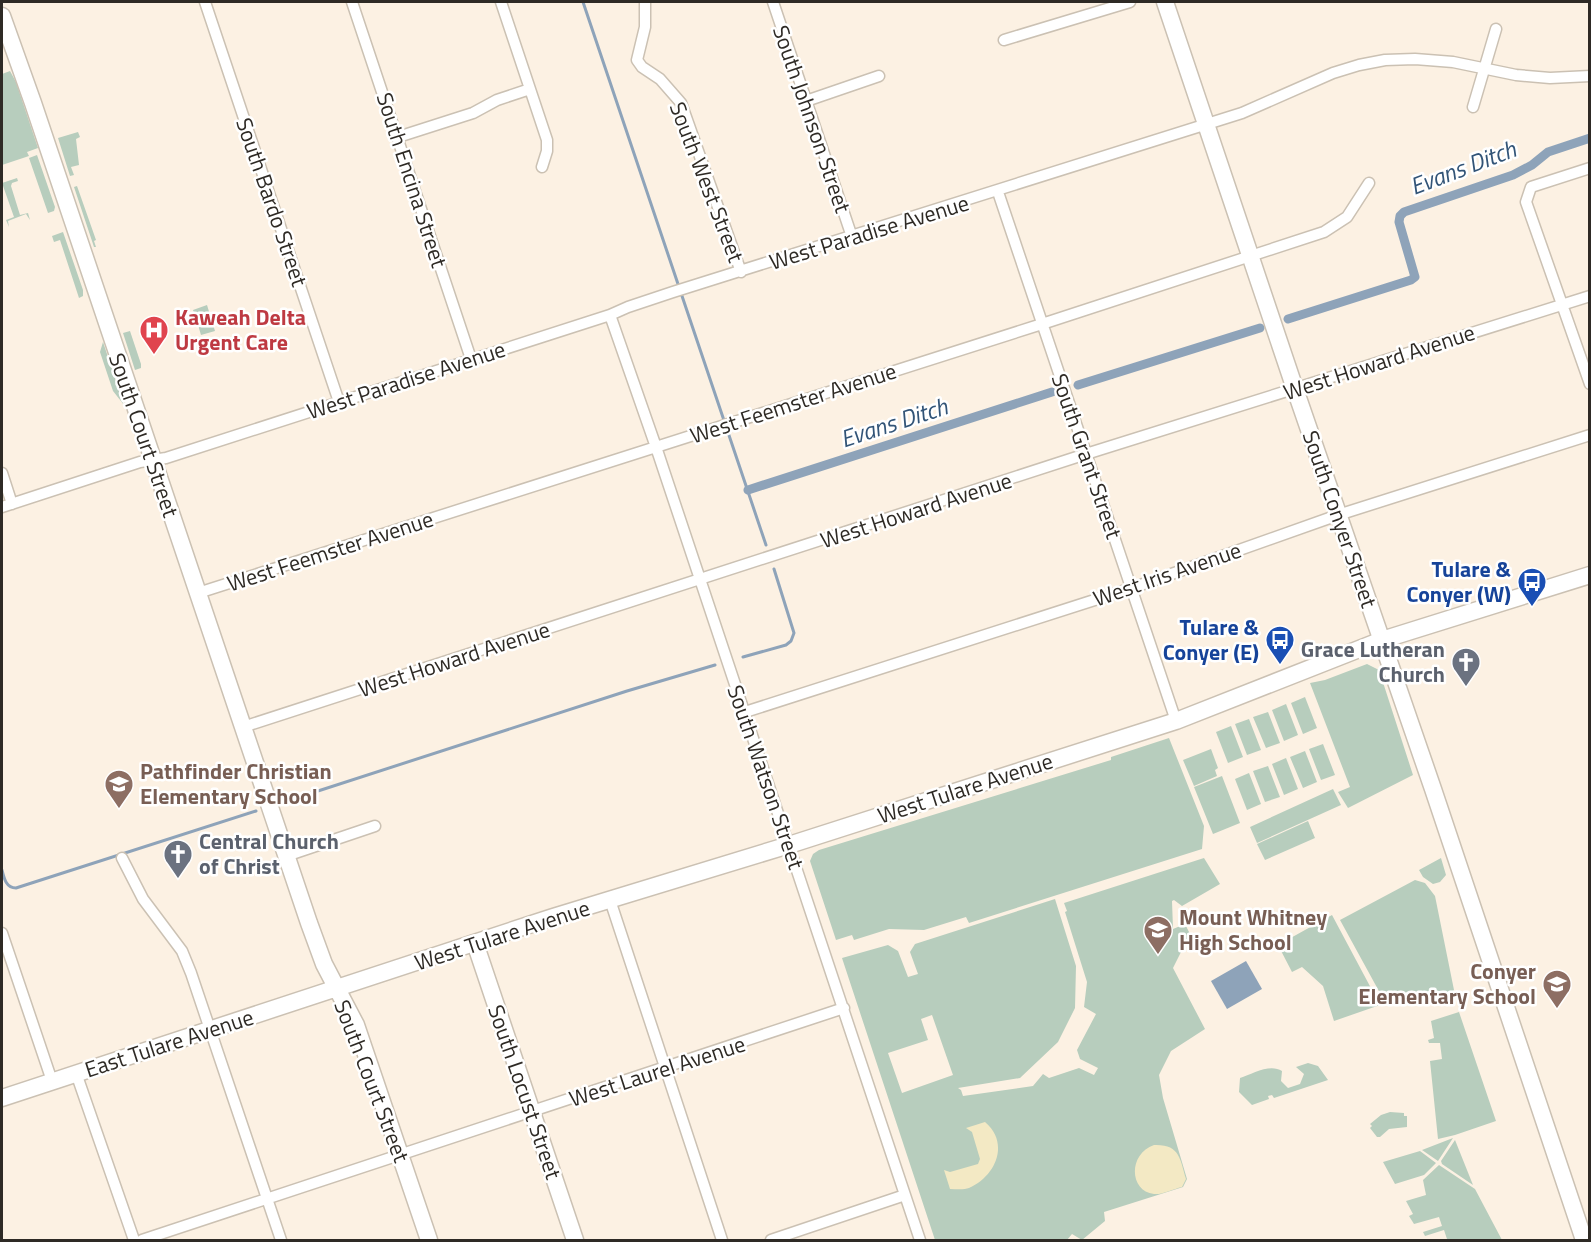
<svg xmlns="http://www.w3.org/2000/svg" width="1591" height="1242" font-family="'Titillium Web',sans-serif">
<rect width="100%" height="100%" fill="#fcf1e3"/>
<path fill="#b7cdbd" fill-rule="evenodd" d="M10 71 16 82 38 148 27 152 29 156 2 165V74Z
M78 132 80 137 76 139 79 165 71 167 74 175 70 176 58 138Z
M37 155 55 207 54 211 48 213 29 158Z
M17 178 18 181 12 183 11 186 20 215 28 213 30 220 26 214 8 221 9 227 6 220 14 217 2 183Z
M77 186 96 240 94 241 96 247H94L74 187Z
M63 232 83 290V296L79 298 60 240 54 242 52 236Z
M207 305 215 331 201 335 198 325 200 324 198 319H196L193 310Z
M130 331 141 364V368L135 370 123 333Z
M103 342 124 405 113 391 100 352Z
M1367 664 1379 670 1413 775 1348 808 1338 792 1350 787 1310 683 1325 680Z
M1305 697 1317 728 1303 734 1291 703Z
M1286 704 1298 735 1284 741 1272 710Z
M1268 712 1280 743 1266 748 1253 717Z
M1249 719 1261 750 1247 755 1235 724Z
M1231 726 1243 757 1228 763 1216 732Z
M1169 738 1204 826 1202 849 969 923 966 917 924 930 889 929 854 940 852 935 836 940 810 861 813 854 819 850 1111 760V757Z
M1323 744 1335 775 1321 780 1309 749Z
M1211 749 1218 768 1215 770 1217 776 1194 786 1183 760Z
M1305 751 1317 782 1303 788 1290 757Z
M1286 758 1298 789 1284 795 1272 764Z
M1268 766 1280 797 1265 802 1253 771Z
M1249 773 1261 804 1247 810 1235 779Z
M1222 776 1240 823 1213 834 1194 787Z
M1333 789 1341 805 1257 843 1250 827Z
M1308 821 1315 838 1265 860 1257 844Z
M1204 858 1220 884 1182 906 1174 900 1172 901 1173 929 1185 924 1190 934 1173 968 1205 1029 1171 1051 1159 1075 1163 1098 1187 1179 1183 1187 1104 1212 1105 1221 1082 1240 1072 1234 1067 1240H935L842 958 888 945 898 951 908 977 918 974 910 952 915 944 1055 899 1076 966 1075 1008 1058 1042 1020 1078 958 1088 961 1090 963 1096 1033 1086 1043 1074 1049 1078 1079 1068 1094 1075 1098 1068 1080 1059 1077 1050 1096 1014 1084 1007 1087 982 1065 912 1067 911 1064 903ZM932 1015 953 1075 902 1093 888 1053 928 1040 921 1019Z
M1441 858 1446 875 1440 882 1433 884 1423 877 1419 870Z
M1415 880 1425 883 1435 896 1454 990 1450 994 1434 999 1431 992 1386 1004 1340 920Z
M1332 915 1380 1005 1334 1021 1323 986 1302 967 1292 972 1278 945Z
M1459 1012 1496 1121 1455 1135 1438 1139 1430 1061 1442 1059 1440 1043H1429L1428 1040 1434 1038 1431 1021Z
M1308 1063 1318 1066 1328 1080 1274 1098 1272 1095 1268 1096 1269 1099 1252 1105 1239 1092 1240 1078C1252 1074 1270 1063 1282 1071L1281 1081 1288 1088 1300 1084 1304 1074 1296 1067Z
M1390 1112 1404 1113V1116H1407V1127L1389 1129 1380 1137H1377L1370 1128 1372 1126 1370 1124 1381 1115Z
M1453 1138 1438 1161 1422 1150Z
M1455 1140 1473 1185 1442 1164 1441 1161Z
M1420 1151 1436 1163 1424 1175 1395 1184 1383 1162Z
M1439 1165 1475 1189 1502 1240H1443L1447 1239 1444 1230 1425 1236 1423 1232 1442 1226 1439 1217 1414 1224 1409 1216 1413 1214 1406 1201 1426 1195 1423 1180Z"/>
<path fill="#f3e9c4" d="M985 1122C1010 1143 996 1176 969 1188 964 1190 956 1189 950 1189L944 1170 950 1172 978 1164 980 1159 972 1132 966 1128Z
M1154 1145C1180 1144 1180 1159 1186 1179L1182 1187C1173 1189 1162 1195 1154 1194 1129 1191 1128 1154 1154 1145Z"/>
<path fill="#8ea3b9" d="M1246 961 1262 989 1227 1009 1211 981Z"/>
<g fill="none" stroke-linecap="round" stroke-linejoin="round">
<path stroke="#8ea3b9" stroke-width="3" d="M583 2 679 287
M681 293 766 545
M743 657 786 645 791 641 794 633 774 569
M284 802 627 691 715 665
M2 870C4 878 6 888 16 888L256 811"/>
<path stroke="#8ea3b9" stroke-width="9" d="M1288 319 1411 280 1415 277 1399 222 1400 216 1404 212 1513 175 1532 165 1548 152 1590 138
M1078 385 1260 328
M748 490 1052 392"/>
<g stroke="#cbc1b3" stroke-width="13">
<path id="street" d="M205 2 339 402
M352 2 471 359
M501 2 547 140V151L542 167
M645 2V27L637 60 642 67 660 79 681 103 741 272
M773 2 852 237
M1004 40 1130 2
M806 101 879 76
M1473 107 1496 29
M398 137 473 113 497 100 530 89
M1590 168 1531 187 1526 202 1590 384
M998 192 1176 721
M610 315 656 447 920 1240
M2 473 12 504
M2 507 140 462 166 458 610 315 628 307 673 292 1242 113 1333 73 1359 65 1385 60 1415 59 1453 62 1516 75 1550 78 1590 76
M198 593 1042 324 1324 232 1347 217 1369 183
M745 712 1132 588 1338 515 1590 435
M243 727 1086 454 1590 296
M286 856 375 826
M122 858 143 899 182 951 191 973 281 1240
M610 900 722 1240
M2 933 52 1081
M76 1073 134 1240
M142 1240 844 1008
M771 1240 905 1195"/>
</g>
<g stroke="#cbc1b3" stroke-width="19">
<path id="secondary" d="M1165 2 1295 389 1433 789 1584 1240
M2 16 33 103 309 923 324 964 356 1025 429 1240
M475 943 575 1240
M2 1098 553 917 789 845 1176 721 1382 640 1590 575"/>
</g>
<use href="#street" stroke="#fff" stroke-width="10"/>
<use href="#secondary" stroke="#fff" stroke-width="16"/>
</g>
<defs>
<g id="hospital-pin" transform="scale(1.5)"><path d="M0 17L-7.5 6A9.5 9.5 0 1 1 7.5 6Z" fill="#e0444e" stroke="#fff"/><path d="M-5-5h3v3.5h4V-5h3V5h-3V1.5h-4V5h-3Z" fill="#fff"/></g>
<g id="bus-pin" transform="scale(1.5)"><path d="M0 17L-7.5 6A9.5 9.5 0 1 1 7.5 6Z" fill="#1a4fb4" stroke="#fff"/><path d="M-5-6H5V4H4V6H2V4H-2V6H-4V4H-5ZM-3.5-4V0h7V-4ZM-3.5 1.2v1.5H-2V1.2ZM2 1.2v1.5H3.5V1.2Z" fill="#fff"/></g>
<g id="church-pin" transform="scale(1.5)"><path d="M0 17L-7.5 6A9.5 9.5 0 1 1 7.5 6Z" fill="#6b7280" stroke="#fff"/><path d="M-1.2-6h2.4v3.5h3.3v2.4h-3.3V6h-2.4V-.1h-3.3v-2.4h3.3Z" fill="#fff"/></g>
<g id="school-pin" transform="scale(1.5)"><path d="M0 17L-7.5 6A9.5 9.5 0 1 1 7.5 6Z" fill="#8d6e63" stroke="#fff"/><path d="M0-5L7-2L0 1L-7-2ZM-4 1L0 2.5L4 1V4Q0 6-4 4Z" fill="#fff"/></g>
</defs>
<g fill-rule="evenodd">
<use href="#hospital-pin" x="154" y="330"/>
<use href="#bus-pin" x="1532" y="582"/>
<use href="#bus-pin" x="1280" y="640"/>
<use href="#church-pin" x="1466" y="662"/>
<use href="#school-pin" x="119" y="784"/>
<use href="#church-pin" x="178" y="854"/>
<use href="#school-pin" x="1158" y="930"/>
<use href="#school-pin" x="1557" y="984"/>
</g>
<g text-anchor="middle" stroke-width="5" stroke-linejoin="round" paint-order="stroke">
<g font-size="22" fill="#2e2a25" stroke="#fff">
<text transform="translate(812 119) rotate(71)" y="8">South Johnson Street</text>
<text transform="translate(412 180) rotate(72)" y="8">South Encina Street</text>
<text transform="translate(707 182) rotate(69)" y="8">South West Street</text>
<text transform="translate(272 202) rotate(71)" y="8">South Bardo Street</text>
<text transform="translate(869 232) rotate(-17)" y="8">West Paradise Avenue</text>
<text transform="translate(1379 362) rotate(-18)" y="8">West Howard Avenue</text>
<text transform="translate(406 380) rotate(-18)" y="8">West Paradise Avenue</text>
<text transform="translate(793 403) rotate(-18)" y="8">West Feemster Avenue</text>
<text transform="translate(144 435) rotate(71)" y="8">South Court Street</text>
<text transform="translate(1087 456) rotate(71)" y="8">South Grant Street</text>
<text transform="translate(916 510) rotate(-18)" y="8">West Howard Avenue</text>
<text transform="translate(1340 519) rotate(71)" y="8">South Conyer Street</text>
<text transform="translate(330 551) rotate(-18)" y="8">West Feemster Avenue</text>
<text transform="translate(1167 574) rotate(-19)" y="8">West Iris Avenue</text>
<text transform="translate(454 659) rotate(-18)" y="8">West Howard Avenue</text>
<text transform="translate(766 777) rotate(71)" y="8">South Watson Street</text>
<text transform="translate(965 788) rotate(-18)" y="8">West Tulare Avenue</text>
<text transform="translate(502 935) rotate(-18)" y="8">West Tulare Avenue</text>
<text transform="translate(169 1043) rotate(-18)" y="8">East Tulare Avenue</text>
<text transform="translate(657 1071) rotate(-18)" y="8">West Laurel Avenue</text>
<text transform="translate(372 1081) rotate(69)" y="8">South Court Street</text>
<text transform="translate(525 1092) rotate(71)" y="8">South Locust Street</text>
</g>
<g font-size="22" font-weight="bold" fill="#be3a42" stroke="#fff" text-anchor="start">
<text x="175" y="325">Kaweah Delta<tspan x="175" dy="25">Urgent Care</tspan></text>
</g>
<g font-size="22" font-weight="bold" fill="#164399" stroke="#fff" text-anchor="end">
<text x="1511" y="577">Tulare &amp;<tspan x="1511" dy="25">Conyer (W)</tspan></text>
<text x="1259" y="635">Tulare &amp;<tspan x="1259" dy="25">Conyer (E)</tspan></text>
</g>
<g font-size="22" font-weight="bold" fill="#5b616d" stroke="#fff" text-anchor="end">
<text x="1445" y="657">Grace Lutheran<tspan x="1445" dy="25">Church</tspan></text>
<text x="199" y="849" text-anchor="start">Central Church<tspan x="199" dy="25">of Christ</tspan></text>
</g>
<g font-size="22" font-weight="bold" fill="#785e54" stroke="#fff" text-anchor="start">
<text x="140" y="779">Pathfinder Christian<tspan x="140" dy="25">Elementary School</tspan></text>
<text x="1179" y="925">Mount Whitney<tspan x="1179" dy="25">High School</tspan></text>
<text x="1536" y="979" text-anchor="end">Conyer<tspan x="1536" dy="25">Elementary School</tspan></text>
</g>
<g font-size="24" font-style="italic" fill="#325477" stroke="#fff">
<text transform="translate(1463 168) rotate(-21)" y="8">Evans Ditch</text>
<text transform="translate(894 423) rotate(-18)" y="8">Evans Ditch</text>
</g>
</g>
<rect width="1591" height="1242" fill="none" stroke="#2e2a25" stroke-width="6"/>
</svg>
